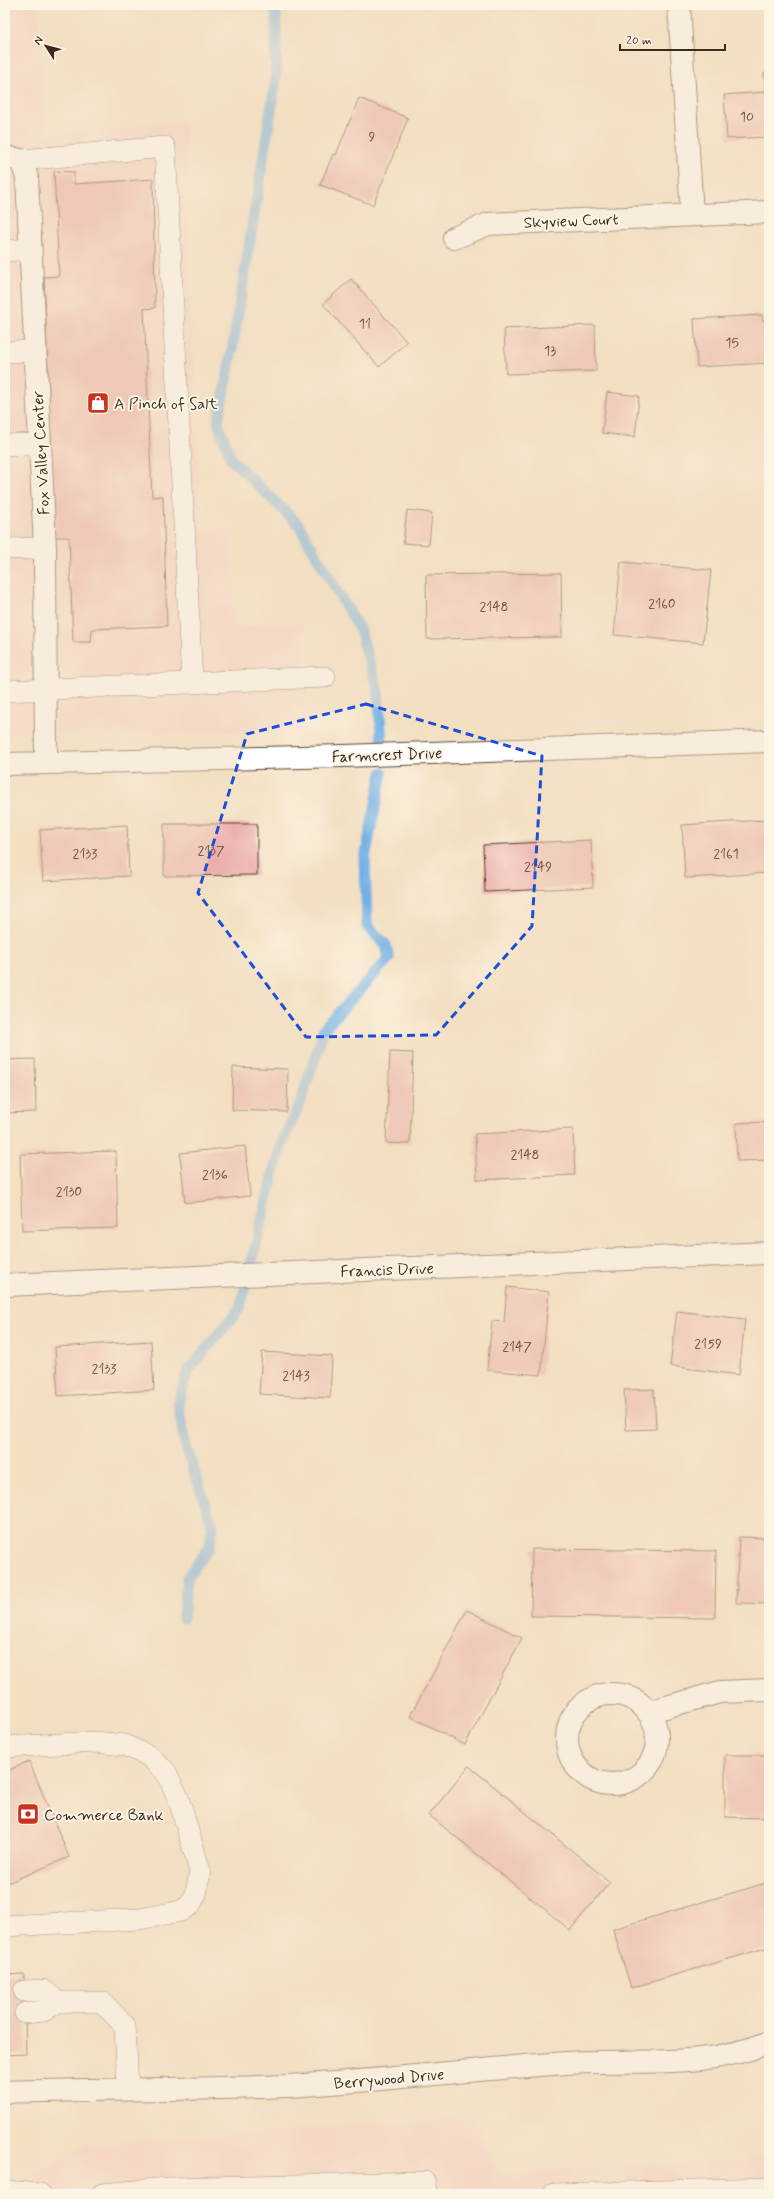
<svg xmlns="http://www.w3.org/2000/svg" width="774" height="2199" font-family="Mynerve,sans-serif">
<rect width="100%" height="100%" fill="#fcf5e5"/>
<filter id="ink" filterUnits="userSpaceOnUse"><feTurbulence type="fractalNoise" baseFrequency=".025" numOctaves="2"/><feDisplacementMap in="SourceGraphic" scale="8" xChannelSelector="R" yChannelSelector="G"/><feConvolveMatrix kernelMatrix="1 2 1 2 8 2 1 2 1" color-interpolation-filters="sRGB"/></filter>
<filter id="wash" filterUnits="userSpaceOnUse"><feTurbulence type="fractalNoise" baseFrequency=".012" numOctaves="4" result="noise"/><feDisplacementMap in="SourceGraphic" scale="16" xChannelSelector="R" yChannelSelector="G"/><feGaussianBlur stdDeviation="0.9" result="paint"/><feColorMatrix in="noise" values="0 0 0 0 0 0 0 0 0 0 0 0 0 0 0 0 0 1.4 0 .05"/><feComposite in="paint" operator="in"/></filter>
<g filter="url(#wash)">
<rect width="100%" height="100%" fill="#f3dfc1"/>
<path fill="#f7d1c8" d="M5 5H38L47 135 185 121 201 531 230 530 235 626 304 624V732L5 733Z
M475 2117 500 2175 769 2156V2194H21L14 2185 87 2145Z"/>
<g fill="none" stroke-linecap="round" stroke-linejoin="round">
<path stroke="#73b0e5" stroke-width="11" d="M276 5V79L232 351 218 422 231 459 298 524 360 630 378 691 382 742
M183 1618 187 1578 209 1548 213 1527 185 1444 178 1403 188 1371 240 1308 281 1144 301 1101 324 1029 389 958 386 945 367 926 365 858 382 773"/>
</g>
<g id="blocks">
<path fill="#ebaeab" d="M764 73H769V137L727 139 724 95 765 92Z
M359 98 408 118 373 205 320 185 333 154 336 155Z
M54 171 74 172V184L153 179 155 308 144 309 152 497 163 496 167 626 92 629 91 642H73L69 537H55L44 277 59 276Z
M351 279 407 342 379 367 323 304Z
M762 315 763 321H769V363L697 367 694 319Z
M595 325 596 371 506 374 504 329Z
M607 392 639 396 635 437 602 433Z
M407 510 432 513 429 545 403 543Z
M621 562 711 570 703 643 614 635Z
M561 573 562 637 427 639 426 575Z
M765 820V833H769V873L685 878 682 825Z
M164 824H257V875L164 876Z
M127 825 129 876 43 881 40 830Z
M591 840 593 887 485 892 483 845Z
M390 1052 413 1053 410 1144 386 1143Z
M35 1059 36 1112 5 1113V1060Z
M233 1067 288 1069 287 1112 232 1110Z
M769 1122V1160L737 1161 736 1123Z
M573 1129 575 1175 477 1180 475 1134Z
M245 1146 250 1196 185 1203 180 1153Z
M116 1151 118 1228 22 1231 20 1154Z
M507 1287 549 1292 541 1375 487 1370 492 1321 504 1322Z
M677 1311 745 1319 739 1375 670 1366Z
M151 1341 154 1390 58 1396 55 1347Z
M262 1352 332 1356 330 1398 259 1394Z
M654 1389 656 1429 626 1430 624 1390Z
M739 1537 769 1538V1604L736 1603Z
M532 1549 716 1551 715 1618 531 1616Z
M467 1610 522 1638 465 1745 410 1716Z
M725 1755H769V1818L725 1817Z
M29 1761 69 1857 5 1884V1772Z
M469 1766 610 1882 570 1930 429 1815Z
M769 1882V1947L631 1988 613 1929Z
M24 1974 26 2054 5 2055V1975Z"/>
</g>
</g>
<g filter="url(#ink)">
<use href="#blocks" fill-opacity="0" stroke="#574536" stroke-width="1"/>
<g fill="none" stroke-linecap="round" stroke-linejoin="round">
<g stroke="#574536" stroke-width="22">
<path id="lane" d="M21 160 165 147 192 683
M5 251 30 249
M5 352 35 351
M5 445 40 444
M5 549 45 548
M5 691 325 677
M5 1747 95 1742 124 1745 149 1756 166 1772 178 1797 200 1871 196 1894 190 1905 181 1911 140 1919 5 1926
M24 1991 43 1990 58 2002H102L125 2026 128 2089
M25 2013 44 2011 58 2002
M5 2191 40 2194
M102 2194 168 2188 425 2182 426 2194
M553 2194 769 2188"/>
</g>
<g stroke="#574536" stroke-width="24">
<path id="street" d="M679 5 692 215
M5 157 21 160 27 177 45 548 46 763
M454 238 488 224 769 212
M5 764 344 756 769 741
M5 1285 769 1253
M567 1739a45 45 0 1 1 90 0a45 45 0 1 1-90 0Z
M648 1712 720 1692 769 1690
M5 2092C99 2089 193 2090 287 2086 380 2081 474 2069 567 2063 635 2059 706 2069 769 2042"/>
</g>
<use href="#lane" stroke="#fff" stroke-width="21"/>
<use href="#street" stroke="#fff" stroke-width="22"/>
</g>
</g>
<path d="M0 0H774V2199H0ZM366 704 542 756 532 926 436 1035 306 1037 198 893 247 734Z" fill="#f3dfc1" fill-opacity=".55" fill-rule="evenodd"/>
<path fill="none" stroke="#1d4ed8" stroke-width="3" stroke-dasharray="8 5" stroke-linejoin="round" d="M366 704 542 756 532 926 436 1035 306 1037 198 893 247 734Z"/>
<defs>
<g id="shop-square" transform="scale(1.15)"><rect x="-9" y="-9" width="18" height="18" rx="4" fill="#c8321e" stroke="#fcf5e5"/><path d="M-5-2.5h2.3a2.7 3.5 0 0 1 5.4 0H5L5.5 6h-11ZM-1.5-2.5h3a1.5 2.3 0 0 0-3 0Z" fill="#fff"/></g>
<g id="bank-square" transform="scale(1.15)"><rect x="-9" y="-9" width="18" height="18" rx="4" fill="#c8321e" stroke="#fcf5e5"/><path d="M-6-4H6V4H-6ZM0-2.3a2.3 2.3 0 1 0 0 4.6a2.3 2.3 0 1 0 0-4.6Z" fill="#fff"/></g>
</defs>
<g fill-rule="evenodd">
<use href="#shop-square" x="98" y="403"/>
<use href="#bank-square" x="28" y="1814"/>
</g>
<g text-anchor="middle" stroke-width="4" stroke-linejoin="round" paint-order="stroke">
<g font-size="14" fill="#674b41">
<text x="747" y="121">10</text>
<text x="372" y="141">9</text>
<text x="365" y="328">11</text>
<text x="732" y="347">15</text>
<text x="550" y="355">13</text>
<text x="662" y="608">2160</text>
<text x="494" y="611">2148</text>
<text x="211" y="855">2137</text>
<text x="85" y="858">2133</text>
<text x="726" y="858">2161</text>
<text x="538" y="871">2149</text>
<text x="525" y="1159">2148</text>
<text x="215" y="1179">2136</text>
<text x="69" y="1196">2130</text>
<text x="708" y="1348">2159</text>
<text x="517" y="1351">2147</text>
<text x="104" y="1373">2133</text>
<text x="296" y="1380">2143</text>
</g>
<g font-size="16" fill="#3b2a1e" stroke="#fcf5e5">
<text transform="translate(571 220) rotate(-2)" y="6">Skyview Court</text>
<text transform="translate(40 453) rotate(-93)" y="6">Fox Valley Center</text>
<text transform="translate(387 754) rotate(-2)" y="6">Farmcrest Drive</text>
<text transform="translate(387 1269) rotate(-2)" y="6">Francis Drive</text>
<text transform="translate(389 2078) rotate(-5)" y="6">Berrywood Drive</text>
</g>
<g font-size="16" fill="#3b2a1e" stroke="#fcf5e5" text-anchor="start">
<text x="114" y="409">A Pinch of Salt</text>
<text x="44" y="1820">Commerce Bank</text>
</g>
</g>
<rect width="774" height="2199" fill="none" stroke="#fcf5e5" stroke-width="20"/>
<g transform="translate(46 46) rotate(306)" stroke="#fcf5e5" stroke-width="3" paint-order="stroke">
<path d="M0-3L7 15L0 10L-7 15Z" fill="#3b2a1e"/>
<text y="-6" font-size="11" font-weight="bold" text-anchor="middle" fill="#3b2a1e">N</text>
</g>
<path d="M620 44v6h105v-6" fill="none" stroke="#3b2a1e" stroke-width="2"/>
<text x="626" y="44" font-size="12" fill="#3b2a1e" stroke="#fcf5e5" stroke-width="3" paint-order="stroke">20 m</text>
</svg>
